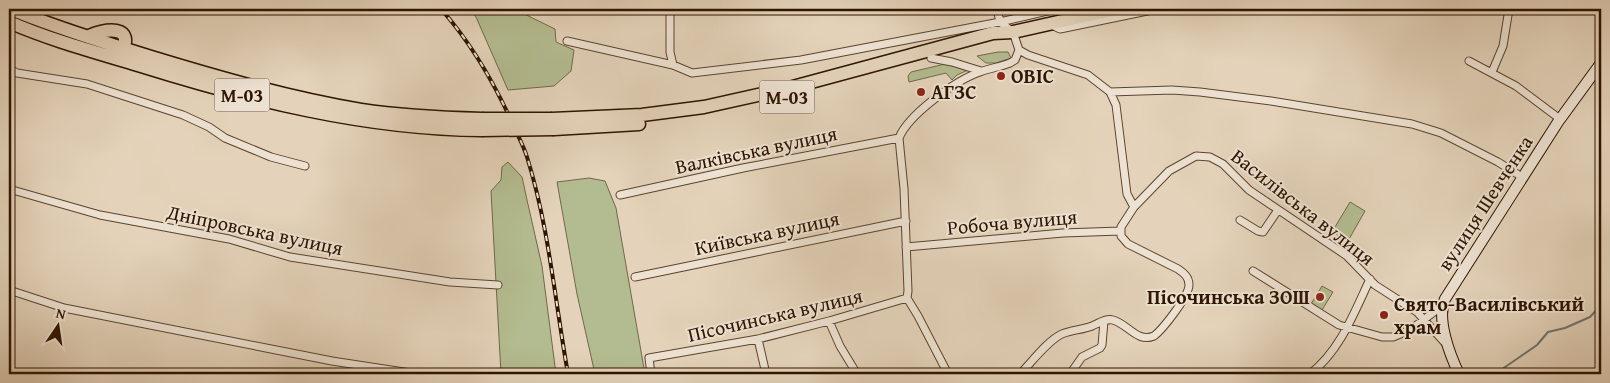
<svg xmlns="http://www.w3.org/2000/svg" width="1610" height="383" font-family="'Gentium Book Plus',serif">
<rect width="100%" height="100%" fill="#e4d3ba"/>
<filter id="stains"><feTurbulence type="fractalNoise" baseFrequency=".004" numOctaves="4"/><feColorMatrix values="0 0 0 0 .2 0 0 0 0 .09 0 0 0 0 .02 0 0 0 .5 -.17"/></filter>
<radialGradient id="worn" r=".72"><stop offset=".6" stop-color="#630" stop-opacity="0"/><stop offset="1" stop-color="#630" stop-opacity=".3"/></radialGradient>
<path fill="#b3bc90" stroke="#716848" d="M469 9H514L555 29 556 42 574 50 571 71 554 86 508 90 476 17Z
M998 52H1008L1011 58 996 63H986L977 56Z
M945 64 968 70 957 75 952 80 946 73 909 82 908 76 911 72Z
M508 162 522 177 527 200 542 266 556 374H501L491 191 501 180 502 167Z
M589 178 605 181 616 208 645 374H595L577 294 557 182Z
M1350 202 1365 211 1348 241 1332 232Z
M1322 286 1333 292 1322 310 1311 304Z"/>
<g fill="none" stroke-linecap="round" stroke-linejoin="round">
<path stroke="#707471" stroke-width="2" d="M1495 374 1537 345 1548 332 1565 328 1590 317 1601 305"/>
<g stroke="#5c442e" stroke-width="9">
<path id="street" d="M670 9V52L673 65
M997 9 1000 22
M1000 22 1013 32 1019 50 1028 55 1088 75 1110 92 1116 105 1127 194 1134 207 1121 227V236L1128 244 1178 269C1184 273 1189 277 1189 285 1189 296 1163 329 1154 336 1137 343 1128 324 1113 320 1106 318 1099 323 1092 326 1082 330 1071 330 1062 334 1048 340 1031 363 1020 374
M1050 24 1060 29 1157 9
M567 41 673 65 692 73 801 60 1000 22 1056 9
M931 58 952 62 981 71
M1469 61 1516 86 1560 119
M9 69 17 73 87 84 183 115 209 127 225 138 271 157 305 166
M1492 72 1503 46 1509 9
M1110 92 1172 90 1200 92 1271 101 1412 124 1441 133 1498 162 1522 177
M9 189 100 215 229 239 290 257 450 282 498 285
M620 195 743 168 899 138
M1134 207 1169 171 1196 156 1210 157 1223 164 1249 190 1347 256 1375 285 1417 312 1446 344
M1240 220 1258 231 1263 232 1278 210
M906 247 1063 233 1120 231
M1253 271 1339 325 1382 337H1393L1410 330 1442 306
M635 277 906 221
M9 290 64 308 332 361 417 374
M907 298 908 291 904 189 899 138C908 115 956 80 980 72 990 68 1000 67 1010 63L1015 60 1019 50
M907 298 918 316 948 374
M829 321 840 346 857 374
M758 339 766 374
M651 374 649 358 758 339 829 321 907 298
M1070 374 1082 357 1100 348 1102 345 1104 321
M1310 374C1340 351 1354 313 1370 279"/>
</g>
<g stroke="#2f1400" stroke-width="12">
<path id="secondary" d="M1459 374C1450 355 1436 319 1445 299L1558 122 1601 63"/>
</g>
<g stroke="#2f1400" stroke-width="15">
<path id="highway" d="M11 9C56 28 104 42 151 57 220 78 290 98 361 110 401 116 442 118 482 119
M9 22C50 40 95 52 138 65 250 100 364 129 482 130
M89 36C106 29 136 24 121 54
M552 119 642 115 704 107 789 88 993 33 1013 32 1116 9
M554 129 639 124"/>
</g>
<use href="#street" stroke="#ede2d2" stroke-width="7"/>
<use href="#secondary" stroke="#ede2d2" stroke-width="10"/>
<use href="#highway" stroke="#e4d3ba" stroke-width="12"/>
<g stroke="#2f1400" stroke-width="4">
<path id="rail" d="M441 9C472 44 496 86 515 129 519 138 524 147 527 157 549 227 555 302 568 374"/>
</g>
<use href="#rail" stroke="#ede2d2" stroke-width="2" stroke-dasharray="5.5" stroke-linecap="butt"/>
<g stroke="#2f1400" stroke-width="15" stroke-linecap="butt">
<path id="highway-bridge" d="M482 119H552
M482 130 554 129"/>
</g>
<use href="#highway-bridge" stroke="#e4d3ba" stroke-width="12"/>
</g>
<g fill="#8f2418" stroke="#ede2d2" stroke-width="2">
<circle cx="1001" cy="76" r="5"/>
<circle cx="921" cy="92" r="5"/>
<circle cx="1320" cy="297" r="5"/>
<circle cx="1384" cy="315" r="5"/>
</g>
<g text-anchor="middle" stroke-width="4" stroke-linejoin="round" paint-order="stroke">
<g fill="#ede2d2" stroke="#68523f" stroke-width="1">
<rect x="214.5" y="78.5" width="55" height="33" rx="4"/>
<rect x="759.5" y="80.5" width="55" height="33" rx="4"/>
</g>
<g font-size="19" font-weight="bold" fill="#2f1400">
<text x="242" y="102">М-03</text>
<text x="787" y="104">М-03</text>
</g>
<g font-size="20" font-weight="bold" fill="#2f1400" stroke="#ede2d2" text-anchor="start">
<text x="1011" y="83">ОВІС</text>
<text x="931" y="99">АГЗС</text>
<text x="1310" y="304" text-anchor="end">Пісочинська ЗОШ</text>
<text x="1394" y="311">Свято-Василівський<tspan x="1394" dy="23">храм</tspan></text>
</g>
<g font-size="20" fill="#2f1400" stroke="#ede2d2">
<text transform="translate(756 150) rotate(-12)" y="7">Валківська вулиця</text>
<text transform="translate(1485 203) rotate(-57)" y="7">вулиця Шевченка</text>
<text transform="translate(1303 207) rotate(38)" y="7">Василівська вулиця</text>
<text transform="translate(1012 222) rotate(-5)" y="7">Робоча вулиця</text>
<text transform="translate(255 230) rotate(12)" y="7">Дніпровська вулиця</text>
<text transform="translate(767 233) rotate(-12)" y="7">Київська вулиця</text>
<text transform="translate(775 315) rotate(-13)" y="7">Пісочинська вулиця</text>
</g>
</g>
<rect width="1610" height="383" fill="none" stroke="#e4d3ba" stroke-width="30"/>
<rect x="10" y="10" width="1590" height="363" fill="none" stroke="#2f1400" stroke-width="2.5"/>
<rect x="15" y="15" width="1580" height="353" fill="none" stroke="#2f1400"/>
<g transform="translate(58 326) rotate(13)" stroke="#ede2d2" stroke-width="4" paint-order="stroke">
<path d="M0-4L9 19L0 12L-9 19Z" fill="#2f1400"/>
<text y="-8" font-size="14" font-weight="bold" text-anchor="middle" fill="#2f1400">N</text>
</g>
<rect width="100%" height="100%" filter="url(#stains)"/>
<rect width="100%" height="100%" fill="url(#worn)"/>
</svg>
